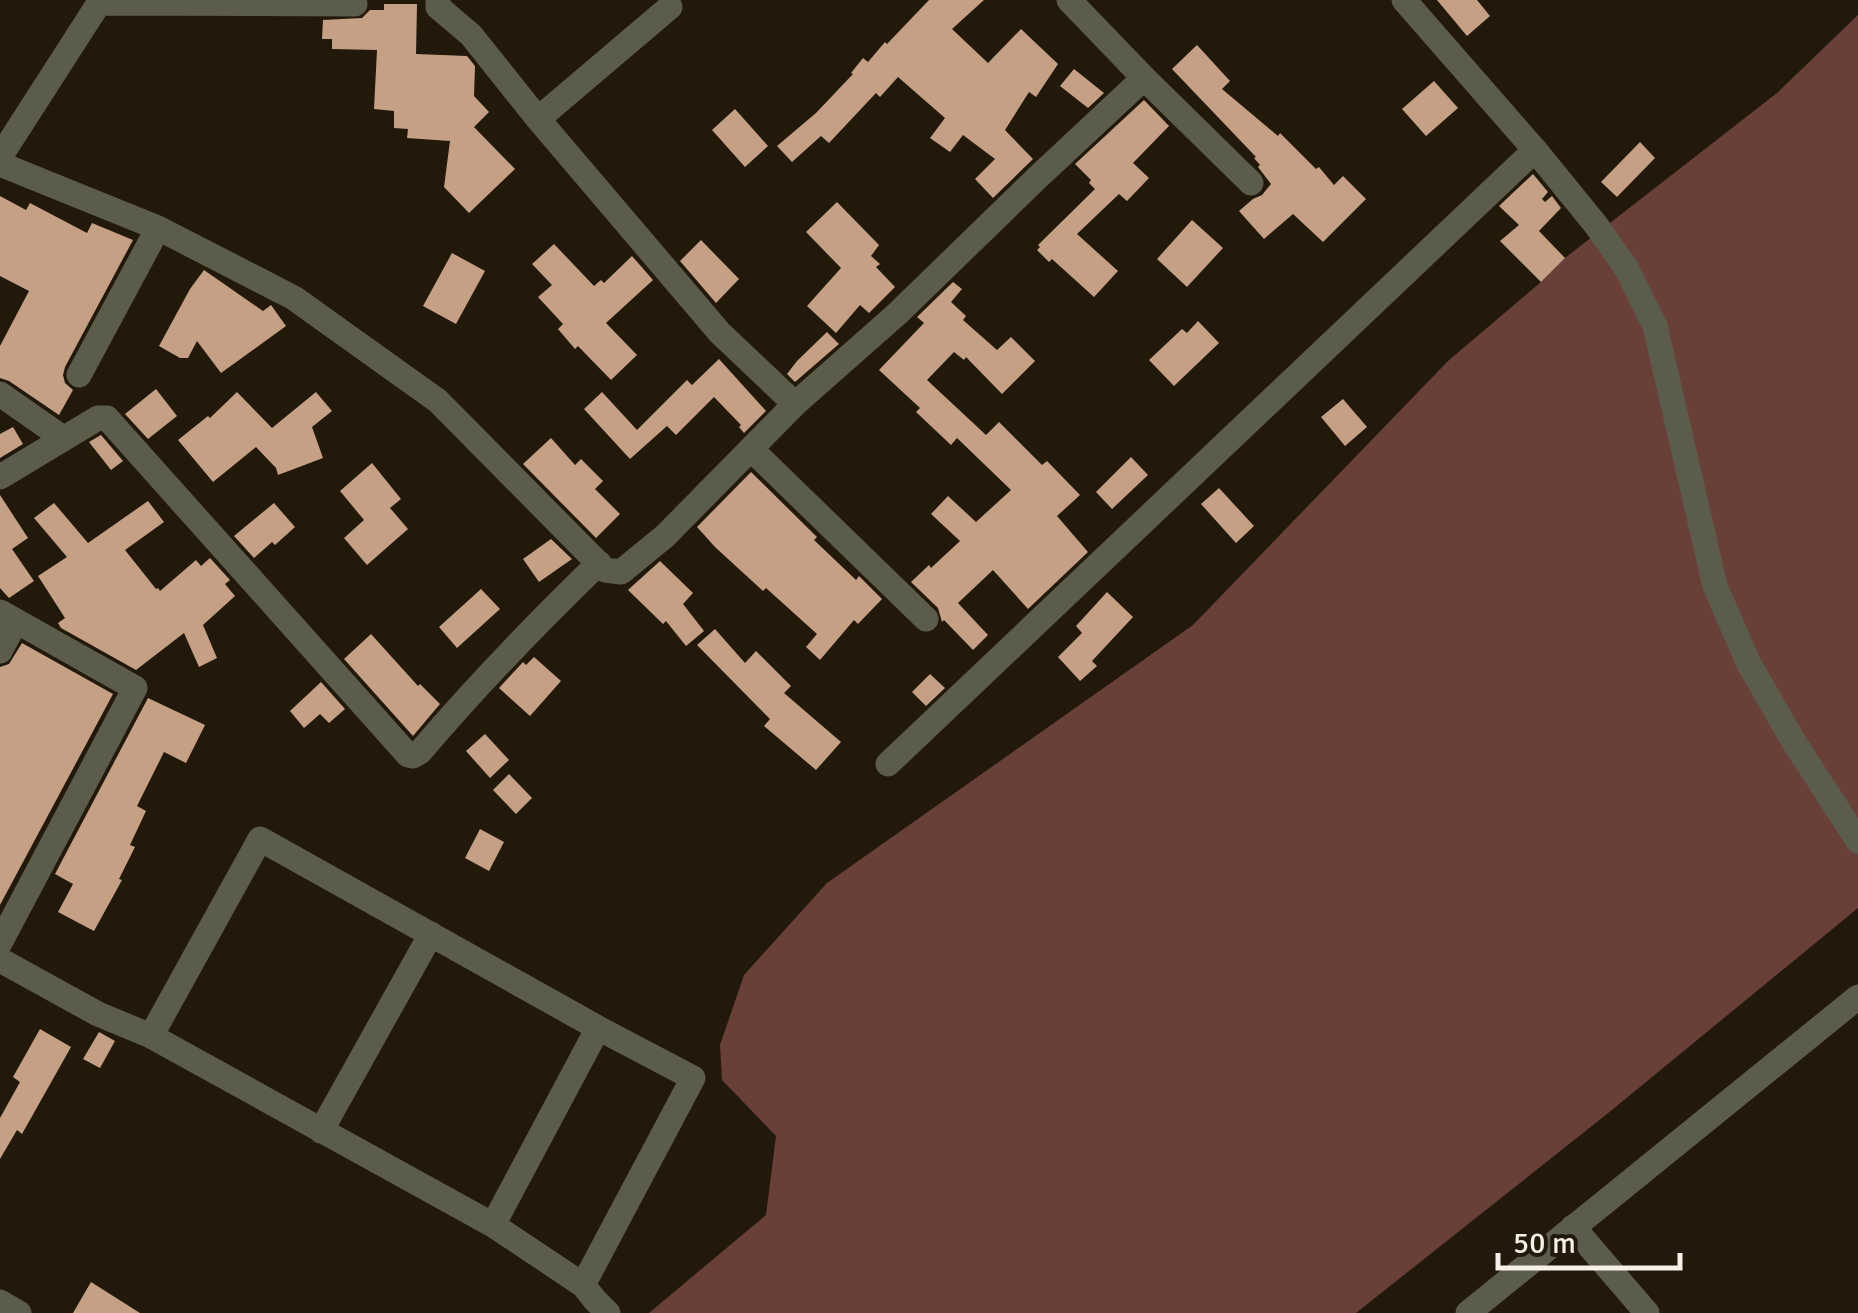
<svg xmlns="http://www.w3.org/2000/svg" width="1858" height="1313" font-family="Signika,sans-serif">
<rect width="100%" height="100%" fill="#22190b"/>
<path fill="#694039" d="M1858 15V908L1607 1114 1356 1313H649L766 1215 776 1136 722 1080 720 1045 744 975 827 883 1193 625 1448 361 1541 282 1565 258 1777 93Z"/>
<path fill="#c6a085" d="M929 0H984L952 29 988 63 1021 29 1058 64 1036 97 1029 92 1005 130 1033 159 993 198 975 179 995 159 963 135 950 152 930 138 945 118 898 77 880 97 876 93 829 143 821 136 792 162 777 146 816 113 853 74 851 73 863 58 868 62 885 42 887 44Z
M1437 0H1477L1490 16 1467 36Z
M384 4H417L416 54 467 56 475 66 474 96 489 112 474 127 515 169 469 213 444 187 450 141 407 138 408 129 394 128V111L374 109 377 50 332 49V39H322L323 20 362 18 370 10H384Z
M1197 45 1230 81 1222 89 1278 136 1280 133 1316 169 1319 167 1334 185 1343 176 1366 199 1323 242 1293 214 1264 239 1239 211 1253 199 1262 195 1271 184 1258 167 1260 165 1254 158 1256 157 1172 69Z
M1074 69 1104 93 1088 108 1060 86Z
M1434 81 1458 108 1426 136 1402 109Z
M1144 100 1169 126 1133 163 1149 178 1127 201 1119 194 1077 234 1118 271 1094 297 1052 259 1049 262 1037 250 1040 247 1038 245 1095 189 1089 183 1091 180 1075 164Z
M735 109 768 146 745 167 712 130Z
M1640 142 1655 158 1617 197 1601 182Z
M1533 174 1548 192 1542 199 1545 202 1552 196 1561 208 1539 231 1565 258 1541 282 1500 241 1519 225 1499 206Z
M0 196 26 210 30 203 87 233 92 223 133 240 65 367 63 375 65 383 73 390 59 415 9 381 0 378V346L29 291 0 276Z
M837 202 879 245 871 256 880 264 876 267 895 287 869 313 860 305 836 333 807 306 841 268 806 232Z
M1192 220 1223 248 1187 287 1157 259Z
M701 240 739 279 716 303 680 261Z
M554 244 594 286 601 280 604 283 632 256 653 280 606 323 637 355 611 380 578 346 575 349 558 329 563 324 538 297 552 285 532 264Z
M452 253 485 271 456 324 423 306Z
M204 270 263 311 271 305 286 326 221 373 197 341 188 358H180L159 346 190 289Z
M953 282 962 289 951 302 966 316 963 320 997 350 1011 337 1035 361 1002 394 966 357 964 360 954 352 927 380 986 435 999 422 1042 465 1047 461 1080 495 1057 516 1088 552 1028 609 993 570 958 603 988 635 973 650 944 620 942 622 938 608 911 582 929 565 931 568 960 541 931 514 948 496 976 522 1011 490 957 438 951 445 916 412 920 408 879 370 924 323 917 317Z
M1198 321 1219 343 1174 386 1149 360 1182 329 1187 333Z
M827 332 839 344 795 382 787 374 797 361Z
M719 359 766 411 744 433 739 427 741 425 714 397 676 435 667 426 630 459 584 409 602 392 637 430 687 380 692 385Z
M156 389 177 416 148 439 125 414Z
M237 392 272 428 316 392 332 411 312 427 323 458 278 475 276 468 256 447 213 482 178 440 208 416 210 418Z
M1343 399 1367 427 1345 446 1321 417Z
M13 427 23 444 0 458V434Z
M101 435 123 461 111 470 89 442Z
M551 438 575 465 581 459 603 481 595 489 620 514 596 538 523 464Z
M1131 457 1148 475 1112 509 1096 492Z
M372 463 401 499 390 508 408 529 367 565 344 538 364 520 340 491Z
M751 472 817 537 814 540 856 580 859 576 882 599 858 624 854 620 820 660 806 647 817 634 766 588 763 591 715 547 697 527Z
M1219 488 1254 526 1236 543 1201 504Z
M0 495 28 538 12 549 34 581 9 598 0 588Z
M148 501 164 522 125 550 156 589 158 588 160 591 196 560 201 566 210 558 230 580 225 584 235 596 203 625 217 658 199 667 184 633 136 670 61 628 58 623 65 618 38 576 67 557 34 518 54 503 88 543Z
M274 503 295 527 275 545 272 542 254 558 234 536Z
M551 539 572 559 539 582 523 559Z
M660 561 693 593 683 604 704 631 686 646 666 621 663 624 628 590Z
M481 589 500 609 457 648 439 627Z
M1107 592 1133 617 1092 661 1097 666 1080 681 1058 657 1082 633 1076 626Z
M715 629 745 663 756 651 791 686 784 693 841 742 816 770 764 726 770 719 697 645Z
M371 634 418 686 420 684 440 704 413 736 344 659Z
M22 643 113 694 0 905V667L9 664Z
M534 657 561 681 530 716 499 688 523 662 526 665Z
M930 674 945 688 926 706 912 692Z
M321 682 345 709 329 723 320 714 304 728 290 711Z
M148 698 205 725 186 763 164 752 137 806 146 811 130 845 135 847 119 879 122 880 94 931 58 912 73 884 55 874Z
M485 734 509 760 490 778 466 751Z
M509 774 532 798 516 814 493 790Z
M480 829 504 842 489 871 465 858Z
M40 1029 71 1047 22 1134 17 1130 0 1159V1118L20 1082 13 1077Z
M99 1032 115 1041 100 1068 83 1059Z
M91 1282 140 1313H73Z"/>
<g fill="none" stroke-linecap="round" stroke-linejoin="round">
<path stroke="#5c5c4b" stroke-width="25" d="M438 0V7L471 35 538 119 720 333 795 404
M1069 0 1144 78 1251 183
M1404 0 1535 150 1596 225 1627 269 1655 326 1715 586 1749 664 1794 742 1858 841
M538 119 670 7
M0 157 99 3 355 4
M0 164 158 228 294 298 438 401 605 570 621 572 665 536 795 404 897 314 1037 178 1144 78
M79 375 158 228
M0 394 63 438
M751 449 926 619
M0 477 98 418H107L408 755 413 756 420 752C476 686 536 624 599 563
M0 612 135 688 0 943
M0 651 16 621
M888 764 1535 150
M0 960 98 1014 151 1036 493 1225 583 1285 595 1300 608 1313
M151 1036 260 839 598 1028 693 1078 583 1285
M321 1131 431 934
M493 1225 598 1028
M1573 1227 1647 1313
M0 1302 19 1313"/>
<path stroke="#5c5c4b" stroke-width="25" d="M1468 1313 1858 997"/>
</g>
<path d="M1498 1253v15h182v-15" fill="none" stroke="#f6f0e6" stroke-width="5"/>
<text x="1513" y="1253" font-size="30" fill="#f6f0e6" stroke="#22190b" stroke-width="8" paint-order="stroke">50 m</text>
</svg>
